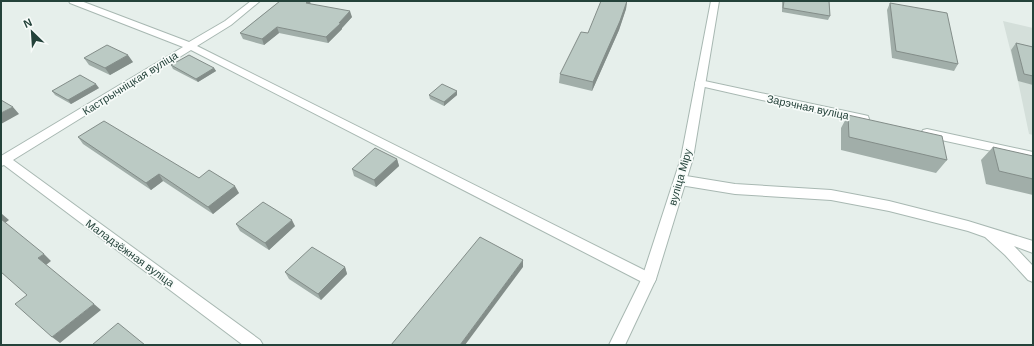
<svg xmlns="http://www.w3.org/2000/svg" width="1034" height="346" font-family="Arial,sans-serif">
<rect width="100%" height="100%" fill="#e6efeb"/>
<path fill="#d4dfda" d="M1003 21 1033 28V135L1029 134 1018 81Z"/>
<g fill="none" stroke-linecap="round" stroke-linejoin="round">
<g stroke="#a8b8b2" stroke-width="2">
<path id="minor" d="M69 1H81L189 42 225 21 251 1H260L231 25 197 46 654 275 656 279 654 283 649 285 644 283 191 50 13 160 260 340 263 345H243L4 165 1 166V156L183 47 70 3Z
M700 80 864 115 868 116 869 119 868 122 864 123 696 85 695 83 696 81Z
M927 129 1033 152V160L923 136 921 133 923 130Z
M680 175 735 184 831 190 889 201 968 221 1033 241V253L1014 246 1033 266V282L1028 280 1005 255 985 237 968 231 889 211 831 200 735 194 680 185 676 183 674 180 676 177Z"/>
</g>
<g stroke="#a8b8b2" stroke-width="2">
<path id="tertiary" d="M711 1H719L693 158 656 279 625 345H609L642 278 681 158Z"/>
</g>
<use href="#minor" fill="#fff" fill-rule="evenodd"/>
<use href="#tertiary" fill="#fff" fill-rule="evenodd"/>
</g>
<path fill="#a1aea9" d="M280 1H310V4L352 17 342 28V29L328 43 279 33 264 45 243 39 240 33Z
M627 1 626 9 619 30 592 91 559 83 560 74 588 33Z
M782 1H829L830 16 828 20 782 12Z
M890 3 958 64 954 71 892 58 887 10Z
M1016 43 1033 47V85L1018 81 1011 50Z
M84 58 133 62 110 75 89 65Z
M171 65 214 68 216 71 198 82 173 69Z
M99 88 71 104 55 95 52 91Z
M457 91V95L444 106 430 99 429 95Z
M848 115 947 160 936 173 841 150V128Z
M78 137 199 178 239 193 213 214 163 181 151 190 83 144Z
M993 147 1033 156V195L986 184 981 160Z
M397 159 399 166 376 187 354 176 352 169Z
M236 224 295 226 269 250 240 231Z
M345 267 347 274 321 300 289 279 285 272Z"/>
<path fill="#838d89" d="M308 1H310L311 6 306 3Z
M627 1 626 9 619 30 592 91 593 82Z
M350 11 352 17 342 28V29L328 43 326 37Z
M277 27 279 33 264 45 262 39Z
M128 55 133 62 110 75 105 68Z
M214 68 216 71 198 82 196 79Z
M96 84 99 88 71 104 68 100Z
M457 91V95L444 106V102Z
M13 107 19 114 1 124V113Z
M397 159 399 166 376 187 374 180Z
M159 174 163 181 151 190 146 183Z
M235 186 239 193 213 214 208 207Z
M1 214H2L9 220 5 223 1 219Z
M292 220 295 226 269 250 265 243Z
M44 254 51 261 46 265 38 258Z
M523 260V267L465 345H460Z
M345 267 347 274 321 300 318 294Z
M94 304 101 310 60 343 52 337Z"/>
<path fill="#bbcac4" stroke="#838d89" d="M280 1H308L306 3 350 11 339 23H341L326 37 277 27 262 39 240 33Z
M601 1H627L620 21 593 82 560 74 581 32 588 33Z
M784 1H829L830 16 783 8Z
M890 3 947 13 958 64 896 51Z
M1016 43 1033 47V76L1024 74Z
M107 45 128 55 105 68 84 58Z
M189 55 214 68 196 79 171 65Z
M80 75 96 84 68 100 52 91Z
M442 84 457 91 444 102 429 95Z
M1 100 13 107 1 113Z
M848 115 942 136 947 160 849 137Z
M104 121 199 178 209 170 235 186 208 207 159 174 146 183 78 137Z
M993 147 1033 156V179L999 171Z
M375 148 397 159 374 180 352 169Z
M263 202 292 220 265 243 236 224Z
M1 219 44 254 38 258 94 304 52 337 15 304 27 295 1 272Z
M480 237 523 260 460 345H391Z
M312 247 345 267 318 294 285 272Z
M118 323 145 345H92Z"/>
<g text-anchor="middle" stroke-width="3.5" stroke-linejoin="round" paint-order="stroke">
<g font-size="11" fill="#24423a" stroke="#f7fbf9">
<text transform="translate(130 83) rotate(-32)" y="4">Кастрычніцкая вуліца</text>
<text transform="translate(808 107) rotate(12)" y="4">Зарэчная вуліца</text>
<text transform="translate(680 177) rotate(-74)" y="4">вуліца Міру</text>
<text transform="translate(130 253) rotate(36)" y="4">Маладзёжная вуліца</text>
</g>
</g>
<rect width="1034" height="346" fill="none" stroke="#24423a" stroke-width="4"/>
<g transform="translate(32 32) rotate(335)" stroke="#f7fbf9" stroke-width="3" paint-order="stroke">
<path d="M0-3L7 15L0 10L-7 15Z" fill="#24423a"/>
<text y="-6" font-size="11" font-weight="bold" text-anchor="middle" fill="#24423a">N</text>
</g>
</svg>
